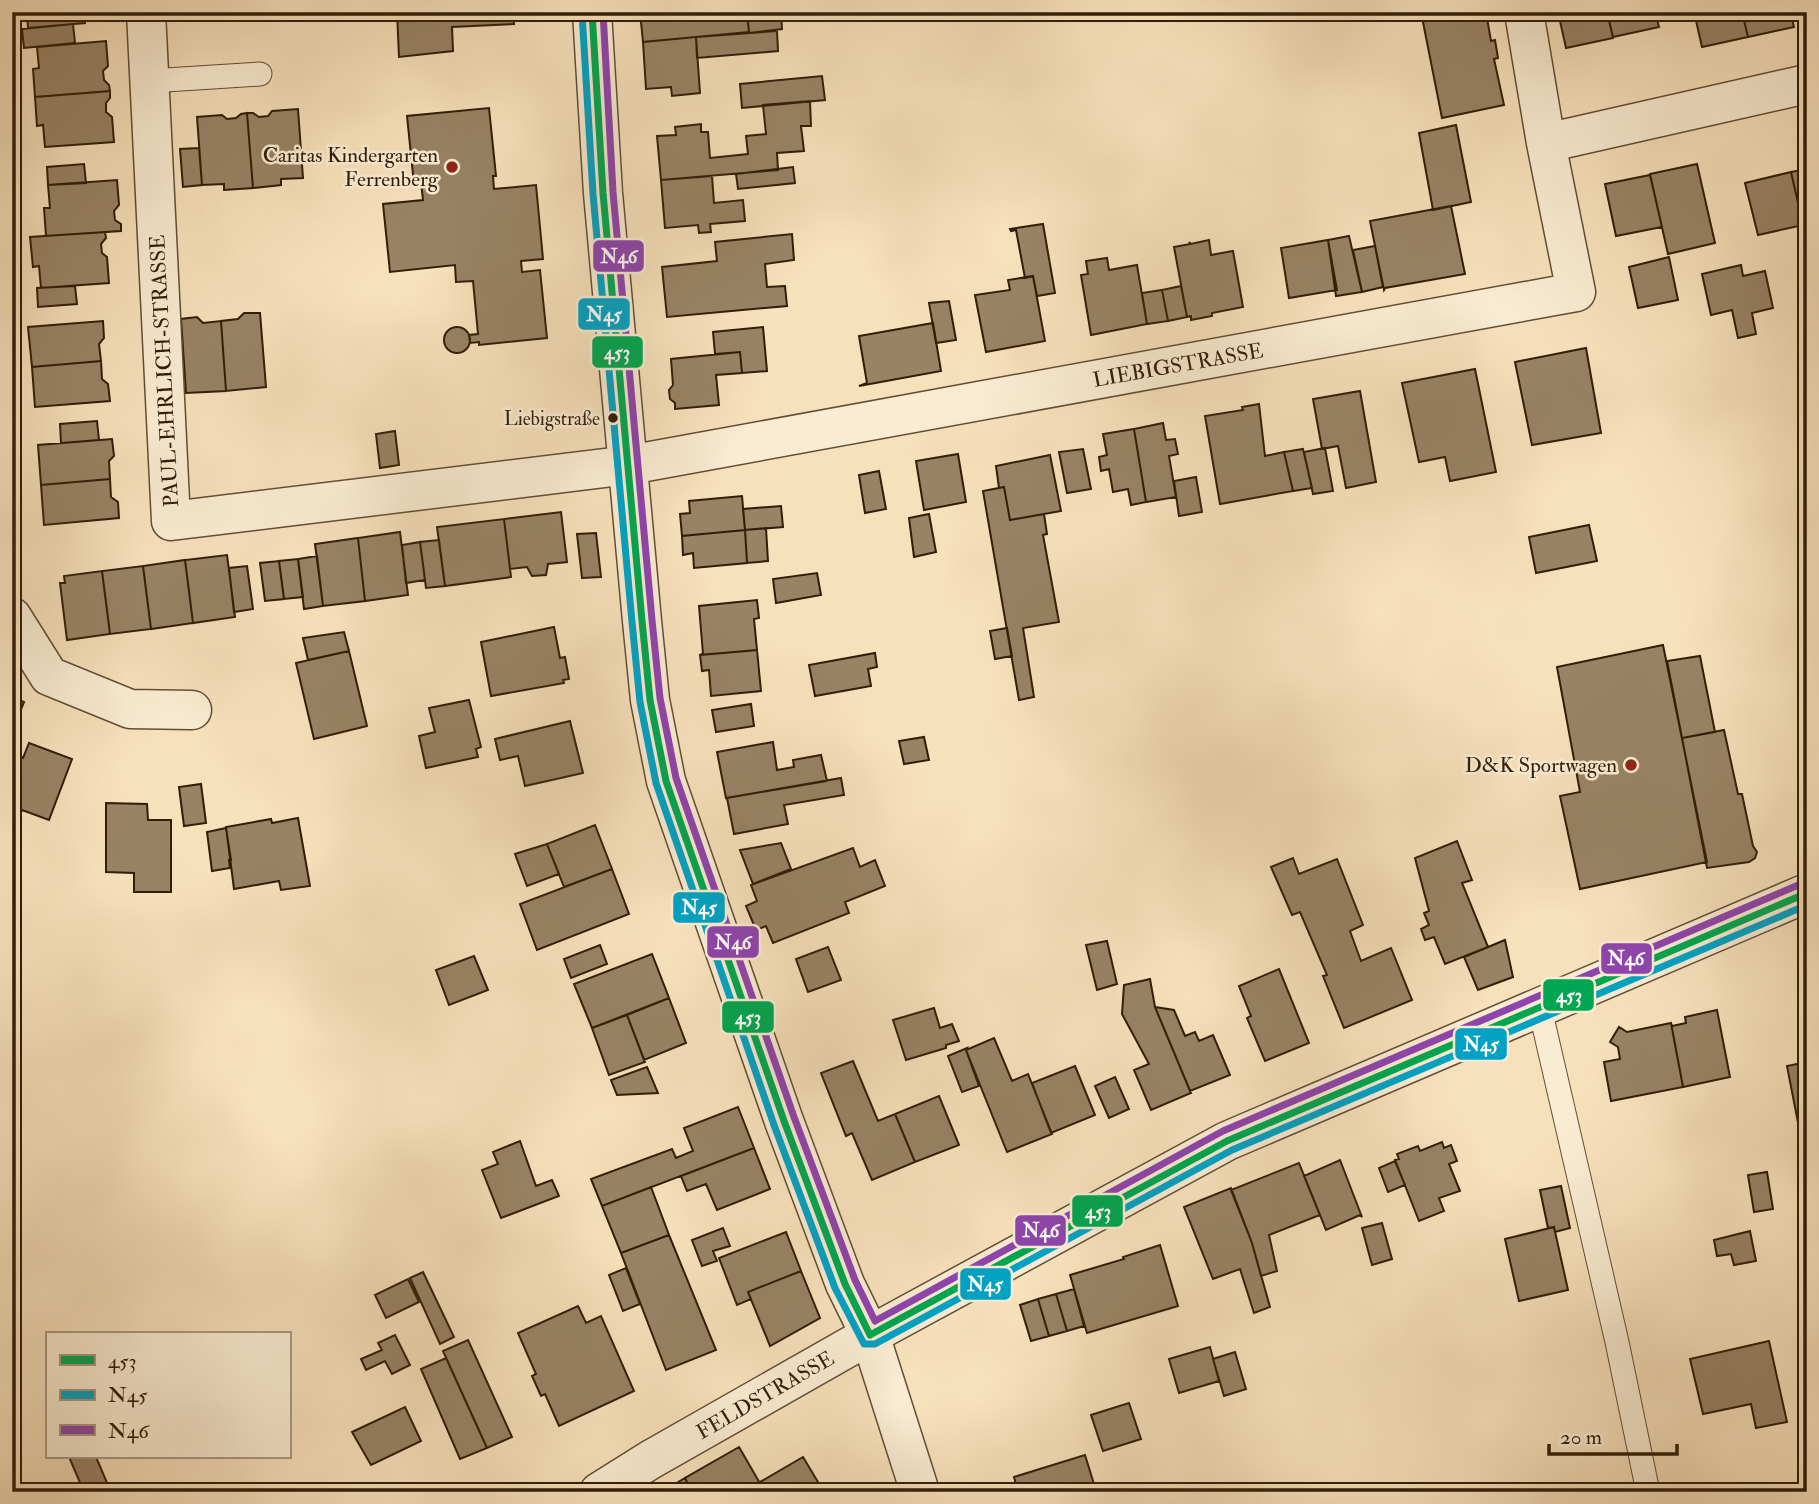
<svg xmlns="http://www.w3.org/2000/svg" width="1819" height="1504" font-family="'IM FELL Double Pica',serif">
<rect width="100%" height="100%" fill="#f7e1bb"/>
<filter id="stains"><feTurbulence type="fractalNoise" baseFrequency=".00286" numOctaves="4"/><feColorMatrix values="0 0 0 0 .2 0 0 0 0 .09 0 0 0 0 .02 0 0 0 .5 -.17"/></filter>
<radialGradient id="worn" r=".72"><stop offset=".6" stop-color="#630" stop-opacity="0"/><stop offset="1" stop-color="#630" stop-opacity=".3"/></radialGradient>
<path fill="#988365" stroke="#311d08" stroke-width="2" d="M27 12H84L85 23 28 28Z
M397 12H513L514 24 452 27 453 51 399 57Z
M640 12H694V16L747 12 749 32 643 42Z
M747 12H781L782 29 749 33Z
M1421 12H1486L1491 41 1495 40 1498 58 1494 59 1504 105 1442 118Z
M1558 12H1607L1613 38 1566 48Z
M1607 12H1655L1659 27 1613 37Z
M1694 12H1742L1748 37 1702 47Z
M1742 12H1790L1794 27 1748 37Z
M73 24 75 43 24 48 22 29Z
M777 31 778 51 697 58 696 37Z
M696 37 700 93 672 96 671 87 646 89 643 42Z
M106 41 108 66 103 71 104 80 109 85 110 91 35 97 33 69 39 68 37 47Z
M822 76 825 100 742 108 740 84Z
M110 91V98L106 103V112L112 117 114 142 45 147 43 125 37 126 35 97Z
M810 101 811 126H801L804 151 777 153 778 170 661 180 657 136 676 135 675 127 701 124V132H708L710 158 748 154 746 136 766 134 763 105Z
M489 108 496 176H493L494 189 536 185 543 259 521 261 522 272 540 270 547 338 479 345V342L470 343 469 335 478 334 473 281 456 282 455 265 390 272 383 204 423 200 421 183 414 184 407 116Z
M298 109 303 178 281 179V185L253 188 247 113H253L259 117 268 116 272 111Z
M247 113 253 188 224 190V184L202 185 197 117 222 115 227 119 236 118 241 114Z
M1456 125 1471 202 1433 210 1419 133Z
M199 148 202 185 183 187 180 149Z
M84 164 86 183 48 185 47 167Z
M1697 164 1715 243 1668 254 1650 174Z
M793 167 795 183 738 189 736 174Z
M1807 169V224L1803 225 1791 172Z
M1791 172 1803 225 1758 235 1745 183Z
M1650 175 1662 227 1616 236 1605 184Z
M712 176 714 203 743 200 745 221 710 224 711 232 699 233 698 225 665 228 661 180Z
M117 180 119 205 114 211 115 220 121 224V231L46 236 44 208H50L48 185Z
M1451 206 1465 274 1385 288 1384 290 1370 221Z
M1043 224 1055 293 1037 296 1033 276 1025 278 1016 230 1011 231 1010 229Z
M105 232 106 238 101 244 102 253 107 257 109 283 41 288 39 266 33 267 30 237Z
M792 234 794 260 765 264 767 287 785 286 787 306 667 317 662 267 717 261 715 242Z
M1349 236 1362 292 1336 296 1328 240Z
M1209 240 1211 255 1233 251 1243 307 1212 313V316L1191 320V316L1187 317 1174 247 1190 244 1189 242 1191 244Z
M1328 240 1337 290 1289 298 1281 248Z
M1375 246 1383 287 1362 292 1353 250Z
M1669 257 1678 300 1638 308 1629 267Z
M1107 258 1109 270 1137 265 1147 324 1091 335 1081 275 1088 274 1086 261Z
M1741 265 1743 276 1765 271 1773 308 1752 313 1756 334 1738 338 1732 310 1711 315 1702 274Z
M1033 276 1045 341 986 352 975 295 1010 290 1008 280Z
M75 286 77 304 38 307 37 288Z
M1181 286 1187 317 1168 321 1162 290Z
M1162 290 1168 321 1147 324 1142 293Z
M949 301 956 340 936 343 929 303Z
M244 313H260L266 387 226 391 221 321 238 319Z
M197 317 203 323 221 321 226 391 186 393 181 319Z
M103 321 104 338 99 344 101 361 32 367 28 327Z
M933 323 941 371 859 386 867 383 859 336Z
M763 327 767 371 742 373 740 352 715 354 713 332Z
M444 340a13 13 0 1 1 26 0a13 13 0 1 1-26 0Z
M1586 348 1601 433 1532 445 1515 362Z
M740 352 742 373 716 375 719 405 675 409V403L670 399 669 390 673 385 671 359Z
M101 361 102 379 108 384 110 401 35 407 32 367Z
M1475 369 1496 472 1450 481 1445 457 1419 462 1402 383Z
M1360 391 1376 482 1346 488 1338 446 1322 449 1313 399Z
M1259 404 1265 456 1284 452 1293 491 1220 504 1205 416 1243 410 1242 407Z
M97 421 99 440 61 443 60 424Z
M1163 423 1166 440 1175 439 1178 454 1169 456 1176 497 1146 502 1134 429Z
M1134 429 1146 502 1131 505 1128 489 1113 492 1109 469 1101 471 1099 457 1107 455 1103 434Z
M395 431 399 465 380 468 376 434Z
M112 439 114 456 109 461 110 479 41 485 38 445Z
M1325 448 1333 491 1313 494 1304 452Z
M1083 449 1091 489 1067 493 1059 452Z
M1303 449 1312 488 1293 491 1284 452Z
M958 454 966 502 924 510 916 461Z
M1050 455 1061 511 1010 520 1004 487 999 488 996 466Z
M879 471 886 509 865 513 859 475Z
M1196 477 1202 512 1179 516 1174 481Z
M110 479 111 497 118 502 119 518 44 525 41 485Z
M1004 487 1010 520 1044 514 1047 534 1043 535 1059 622 1023 628 1034 697 1019 700 983 491Z
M742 496 745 530 682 536 680 514 690 513 689 501Z
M781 506 783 527 745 530 743 509Z
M561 512 567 562 548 564 546 575 532 576 527 567 510 569 504 519Z
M929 514 936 552 914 557 909 518Z
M504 519 511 577 445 586 437 527Z
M1589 525 1597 561 1536 573 1529 537Z
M766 528 768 561 747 563 745 530Z
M745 530 747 563 694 568 693 553 683 555 682 536Z
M400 532 408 595 365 601 358 538Z
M596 533 601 577 582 578 577 534Z
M358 538 365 601 323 606 315 544Z
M439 540 445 586 426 588 420 542Z
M420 542 425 580 406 583 402 545Z
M227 555 235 617 193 623 185 560Z
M317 556 323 606 304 609 298 559Z
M298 559 303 597 284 599 279 561Z
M185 560 193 623 151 629 143 566Z
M279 561 284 599 265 601 260 563Z
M143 566 151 629 110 634 102 571Z
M247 566 253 609 234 612 229 568Z
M102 571 110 634 67 640 60 583H65L64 576Z
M817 573 821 595 776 603 773 579Z
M757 600 759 618 754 619 757 650 700 655 703 654 699 606Z
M554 627 560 658 565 657 569 679 563 680 564 683 491 696 481 642Z
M1007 628 1012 656 995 659 990 631Z
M344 632 349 651 308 660 303 638Z
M1663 645 1707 862 1580 889 1560 796 1580 792 1557 667Z
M757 650 761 691 711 696 709 670 702 671 700 655Z
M349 651 367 726 314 739 296 663Z
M875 653 877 667 868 669 871 686 815 696 809 665Z
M1700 656 1715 732 1682 738 1667 661Z
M12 697 24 702 12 732Z
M469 700 481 747 476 749 478 757 426 768 419 736 435 732 429 708Z
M751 704 754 726 716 732 712 710Z
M570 721 583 773 525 786 518 756 500 760 495 739Z
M1724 730 1738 794H1742L1753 846 1757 852 1755 858 1749 862 1707 868 1682 738Z
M924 737 929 760 904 764 899 741Z
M773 742 777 770 794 767 793 760 821 755 827 781 726 798 717 752Z
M29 743 72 759 49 820 22 810 19 816 12 813V754L23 758Z
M1807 762V805H1806L1798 764Z
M841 778 844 795 784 805 788 824 734 834 727 798Z
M201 784 206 823 184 826 179 787Z
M106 803 147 804 148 820H171V892H134V873L106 872Z
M298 818 310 886 281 890 279 881 234 889 226 827 271 819 272 823Z
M595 825 612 869 564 887 547 844Z
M226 828 231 860H229L230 868 212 871 207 832Z
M1457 841 1472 880 1462 883 1488 947 1445 964 1434 937 1425 940 1421 929 1429 925 1424 913 1429 911 1415 858Z
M781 843 791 869 753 884 740 850Z
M547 844 559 874 527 886 515 854Z
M853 848 860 867 875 860 885 886 845 902 849 913 773 943 766 926 756 930 746 906 757 901 751 885Z
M1293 858 1299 874 1337 859 1363 925 1350 931 1361 961 1391 948 1412 1000 1344 1028 1323 976 1327 975 1300 912 1292 915 1271 867Z
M612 869 629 914 537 950 520 904Z
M1505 940 1513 977 1478 990 1464 957Z
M1107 941 1117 984 1097 990 1086 945Z
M600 945 607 964 571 978 564 959Z
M828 947 841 980 808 992 796 959Z
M652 954 669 998 592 1028 574 984Z
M474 956 488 990 449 1005 436 970Z
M1279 969 1309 1043 1265 1061 1247 1018 1251 1016 1239 986Z
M1150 979 1155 1007 1191 1093 1151 1110 1134 1070 1149 1064 1122 1014 1124 985Z
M669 998 686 1043 644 1060 627 1015Z
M1155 1007 1174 1010 1185 1036 1195 1032 1199 1041 1213 1035 1230 1075 1190 1091Z
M934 1008 940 1028 952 1024 959 1041 946 1045V1048L906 1060 893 1020Z
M1717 1010 1730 1077 1683 1087 1671 1023 1672 1026 1686 1023 1685 1017Z
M627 1015 645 1062 609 1075 592 1028Z
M1671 1023 1683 1087 1611 1101 1604 1062 1620 1059 1618 1047 1610 1042 1619 1027 1627 1032Z
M994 1038 1012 1081 1028 1074 1052 1134 1007 1152 966 1050Z
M967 1048 966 1050 979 1086 962 1092 948 1056Z
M853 1061 878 1121 895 1114 915 1162 872 1180 852 1133 846 1136 821 1073Z
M1807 1062V1169L1787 1066Z
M1075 1066 1095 1115 1051 1133 1032 1083Z
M647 1067 658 1093 617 1095 611 1080Z
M1115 1077 1129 1109 1109 1118 1095 1086Z
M939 1096 959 1145 915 1162 895 1114Z
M738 1107 754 1148 602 1206 591 1179 672 1149 676 1158 693 1151 684 1128Z
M520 1141 536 1186 552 1180 559 1196 501 1218 482 1170 498 1164 493 1152Z
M1442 1142 1444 1148 1451 1145 1457 1161 1449 1164 1460 1191 1439 1198 1444 1211 1419 1221 1395 1160 1399 1159 1397 1154 1418 1146 1420 1151Z
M754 1148 770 1189 717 1210 706 1184 687 1191 681 1176Z
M1340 1160 1362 1217 1360 1215 1326 1230 1304 1176Z
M1395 1161 1405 1185 1388 1192 1379 1168Z
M1299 1163 1320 1215 1269 1235 1277 1271 1261 1276 1252 1243 1231 1190Z
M1767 1172 1773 1209 1754 1212 1748 1175Z
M1561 1186 1570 1228 1555 1232 1554 1227 1548 1228 1540 1190Z
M651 1187 669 1235 621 1253 602 1206Z
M1231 1188 1252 1243 1270 1307 1254 1313 1240 1269 1213 1279 1184 1207Z
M1382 1223 1392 1259 1372 1265 1362 1228Z
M1554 1227 1568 1290 1519 1301 1505 1239Z
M723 1228 730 1246 713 1251 717 1261 702 1266 692 1240Z
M1750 1231 1756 1261 1734 1265 1731 1254 1717 1256 1714 1240Z
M786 1232 801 1271 748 1292 751 1299 737 1305 719 1258Z
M669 1235 716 1350 666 1370 621 1253Z
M1160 1245 1178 1306 1087 1333 1070 1275 1124 1259 1123 1257Z
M626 1268 640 1304 623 1311 609 1275Z
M801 1271 820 1318 770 1346 748 1292Z
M423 1272 454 1337 440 1344 410 1278Z
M408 1279 419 1302 386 1318 375 1295Z
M1074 1289 1084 1326 1067 1331 1056 1294Z
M1056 1294 1067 1331 1049 1336 1038 1299Z
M1038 1299 1049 1336 1031 1341 1020 1305Z
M578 1306 586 1323 601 1316 634 1391 559 1426 545 1394 541 1396 532 1376 536 1374 518 1333Z
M395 1335 410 1365 392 1374 385 1361 366 1370 361 1359 382 1350 378 1343Z
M468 1340 512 1437 487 1448 443 1351Z
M1769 1341 1787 1422 1756 1428 1751 1404 1703 1414 1690 1359Z
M1210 1347 1219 1381 1179 1393 1169 1359Z
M1235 1352 1246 1389 1224 1396 1213 1359Z
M446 1358 487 1448 460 1459 421 1369Z
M1129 1403 1141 1439 1103 1451 1091 1415Z
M405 1407 421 1441 371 1465 352 1432Z
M739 1447 765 1492H692L685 1478Z
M1085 1455 1094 1484 1077 1489 1078 1492H1018L1014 1477Z
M69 1457H96L111 1492H84Z
M803 1457 824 1492H765L760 1482Z
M685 1478 692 1492H662Z"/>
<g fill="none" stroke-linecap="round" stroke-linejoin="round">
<g stroke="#624e35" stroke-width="25">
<path id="service" d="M150 81 260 74
M1540 1009 1617 1342 1648 1492"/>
</g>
<g stroke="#624e35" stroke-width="41">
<path id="minor" d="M146 12 171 521 629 465 1576 292 1546 143 1807 84
M592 12 603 193 642 621 650 700 666 781 784 1121 845 1284 870 1335 920 1492
M1524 12 1546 143
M12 617 49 676 130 709 192 710
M599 1492 650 1460 870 1335 1227 1141 1807 893"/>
</g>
<use href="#service" stroke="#faecd3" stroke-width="23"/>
<use href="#minor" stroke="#faecd3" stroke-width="38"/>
<g stroke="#faecd3" stroke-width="12">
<path id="bus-1" d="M592 12 603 193 642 621 650 700 666 781 784 1121 845 1284 870 1335
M870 1335 1227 1141 1807 893"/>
</g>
<g stroke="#faecd3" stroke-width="12">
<path id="bus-2" d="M582 13 593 194 632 622 640 702 656 783 774 1125 835 1288 864 1344H875L1232 1150 1807 905"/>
</g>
<g stroke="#faecd3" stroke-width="12">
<path id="bus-3" d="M603 12 613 192 652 620 660 698 676 778 794 1117 855 1280 875 1321 1223 1131 1803 883"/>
</g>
<use href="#bus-1" stroke="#00a651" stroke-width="7"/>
<use href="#bus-2" stroke="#02a2c4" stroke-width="7"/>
<use href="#bus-3" stroke="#8e44ad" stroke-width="7"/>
</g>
<g fill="#8f2418" stroke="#faecd3" stroke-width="2.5">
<circle cx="452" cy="167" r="7"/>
<circle cx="1631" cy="765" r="7"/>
</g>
<circle fill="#311d08" stroke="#faecd3" stroke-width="2.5" cx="613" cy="418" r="6"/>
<g text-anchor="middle" stroke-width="5" stroke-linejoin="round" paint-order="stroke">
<g font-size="19" fill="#311d08" stroke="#faecd3" text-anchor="end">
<text x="600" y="425">Liebigstraße</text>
</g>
<g font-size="21" fill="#311d08" stroke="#faecd3" text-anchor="end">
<text x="438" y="162">Caritas Kindergarten<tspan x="438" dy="24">Ferrenberg</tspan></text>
<text x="1617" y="772">D&amp;K Sportwagen</text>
</g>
<g font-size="21" fill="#311d08" stroke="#faecd3">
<text transform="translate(1178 365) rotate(-10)" y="7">LIEBIGSTRASSE</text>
<text transform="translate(164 371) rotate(-93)" y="7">PAUL-EHRLICH-STRASSE</text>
<text transform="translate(765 1395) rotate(-30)" y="7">FELDSTRASSE</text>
</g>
</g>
<g stroke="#faecd3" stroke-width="2.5">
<rect x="592" y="239" width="53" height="34" rx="7" fill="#8e44ad"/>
<rect x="577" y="297" width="54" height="34" rx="7" fill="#02a2c4"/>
<rect x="591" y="335" width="53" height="34" rx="7" fill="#00a651"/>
<rect x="672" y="891" width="54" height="33" rx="7" fill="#02a2c4"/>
<rect x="706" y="925" width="54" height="34" rx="7" fill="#8e44ad"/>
<rect x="1600" y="942" width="53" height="33" rx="7" fill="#8e44ad"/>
<rect x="1542" y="978" width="53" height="34" rx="7" fill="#00a651"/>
<rect x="721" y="1000" width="54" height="34" rx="7" fill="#00a651"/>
<rect x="1454" y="1027" width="54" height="34" rx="7" fill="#02a2c4"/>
<rect x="1071" y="1194" width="53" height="34" rx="7" fill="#00a651"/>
<rect x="1014" y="1214" width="53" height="33" rx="7" fill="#8e44ad"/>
<rect x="959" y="1267" width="53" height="34" rx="7" fill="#02a2c4"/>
</g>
<g font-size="19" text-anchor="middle" font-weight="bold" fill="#fff">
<text x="619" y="263">N46</text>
<text x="604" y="321">N45</text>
<text x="617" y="359">453</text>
<text x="699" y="914">N45</text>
<text x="733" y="949">N46</text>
<text x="1626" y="965">N46</text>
<text x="1569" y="1002">453</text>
<text x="748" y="1024">453</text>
<text x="1481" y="1051">N45</text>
<text x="1098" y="1218">453</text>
<text x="1041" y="1237">N46</text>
<text x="985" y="1291">N45</text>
</g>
<rect width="1819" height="1504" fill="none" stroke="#f7e1bb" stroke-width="42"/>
<rect x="14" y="14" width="1791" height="1476" fill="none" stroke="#311d08" stroke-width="3.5"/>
<rect x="21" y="21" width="1777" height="1462" fill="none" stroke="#311d08" stroke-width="2"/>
<rect x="46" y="1332" width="245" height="126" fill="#faecd3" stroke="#aa9982" stroke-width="2"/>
<rect x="60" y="1355" width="35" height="10" fill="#00a651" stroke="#aa9982" stroke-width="2"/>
<text x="108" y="1368" font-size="21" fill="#311d08">453</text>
<rect x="60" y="1390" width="35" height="10" fill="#02a2c4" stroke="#aa9982" stroke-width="2"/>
<text x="108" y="1402" font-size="21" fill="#311d08">N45</text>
<rect x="60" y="1425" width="35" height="10" fill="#8e44ad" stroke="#aa9982" stroke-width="2"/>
<text x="108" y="1438" font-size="21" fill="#311d08">N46</text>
<path d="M1549 1444v10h128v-10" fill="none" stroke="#311d08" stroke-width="3.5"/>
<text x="1560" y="1444" font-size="21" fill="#311d08" stroke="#faecd3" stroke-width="5" paint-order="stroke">20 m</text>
<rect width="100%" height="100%" filter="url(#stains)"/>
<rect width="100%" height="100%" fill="url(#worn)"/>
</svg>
